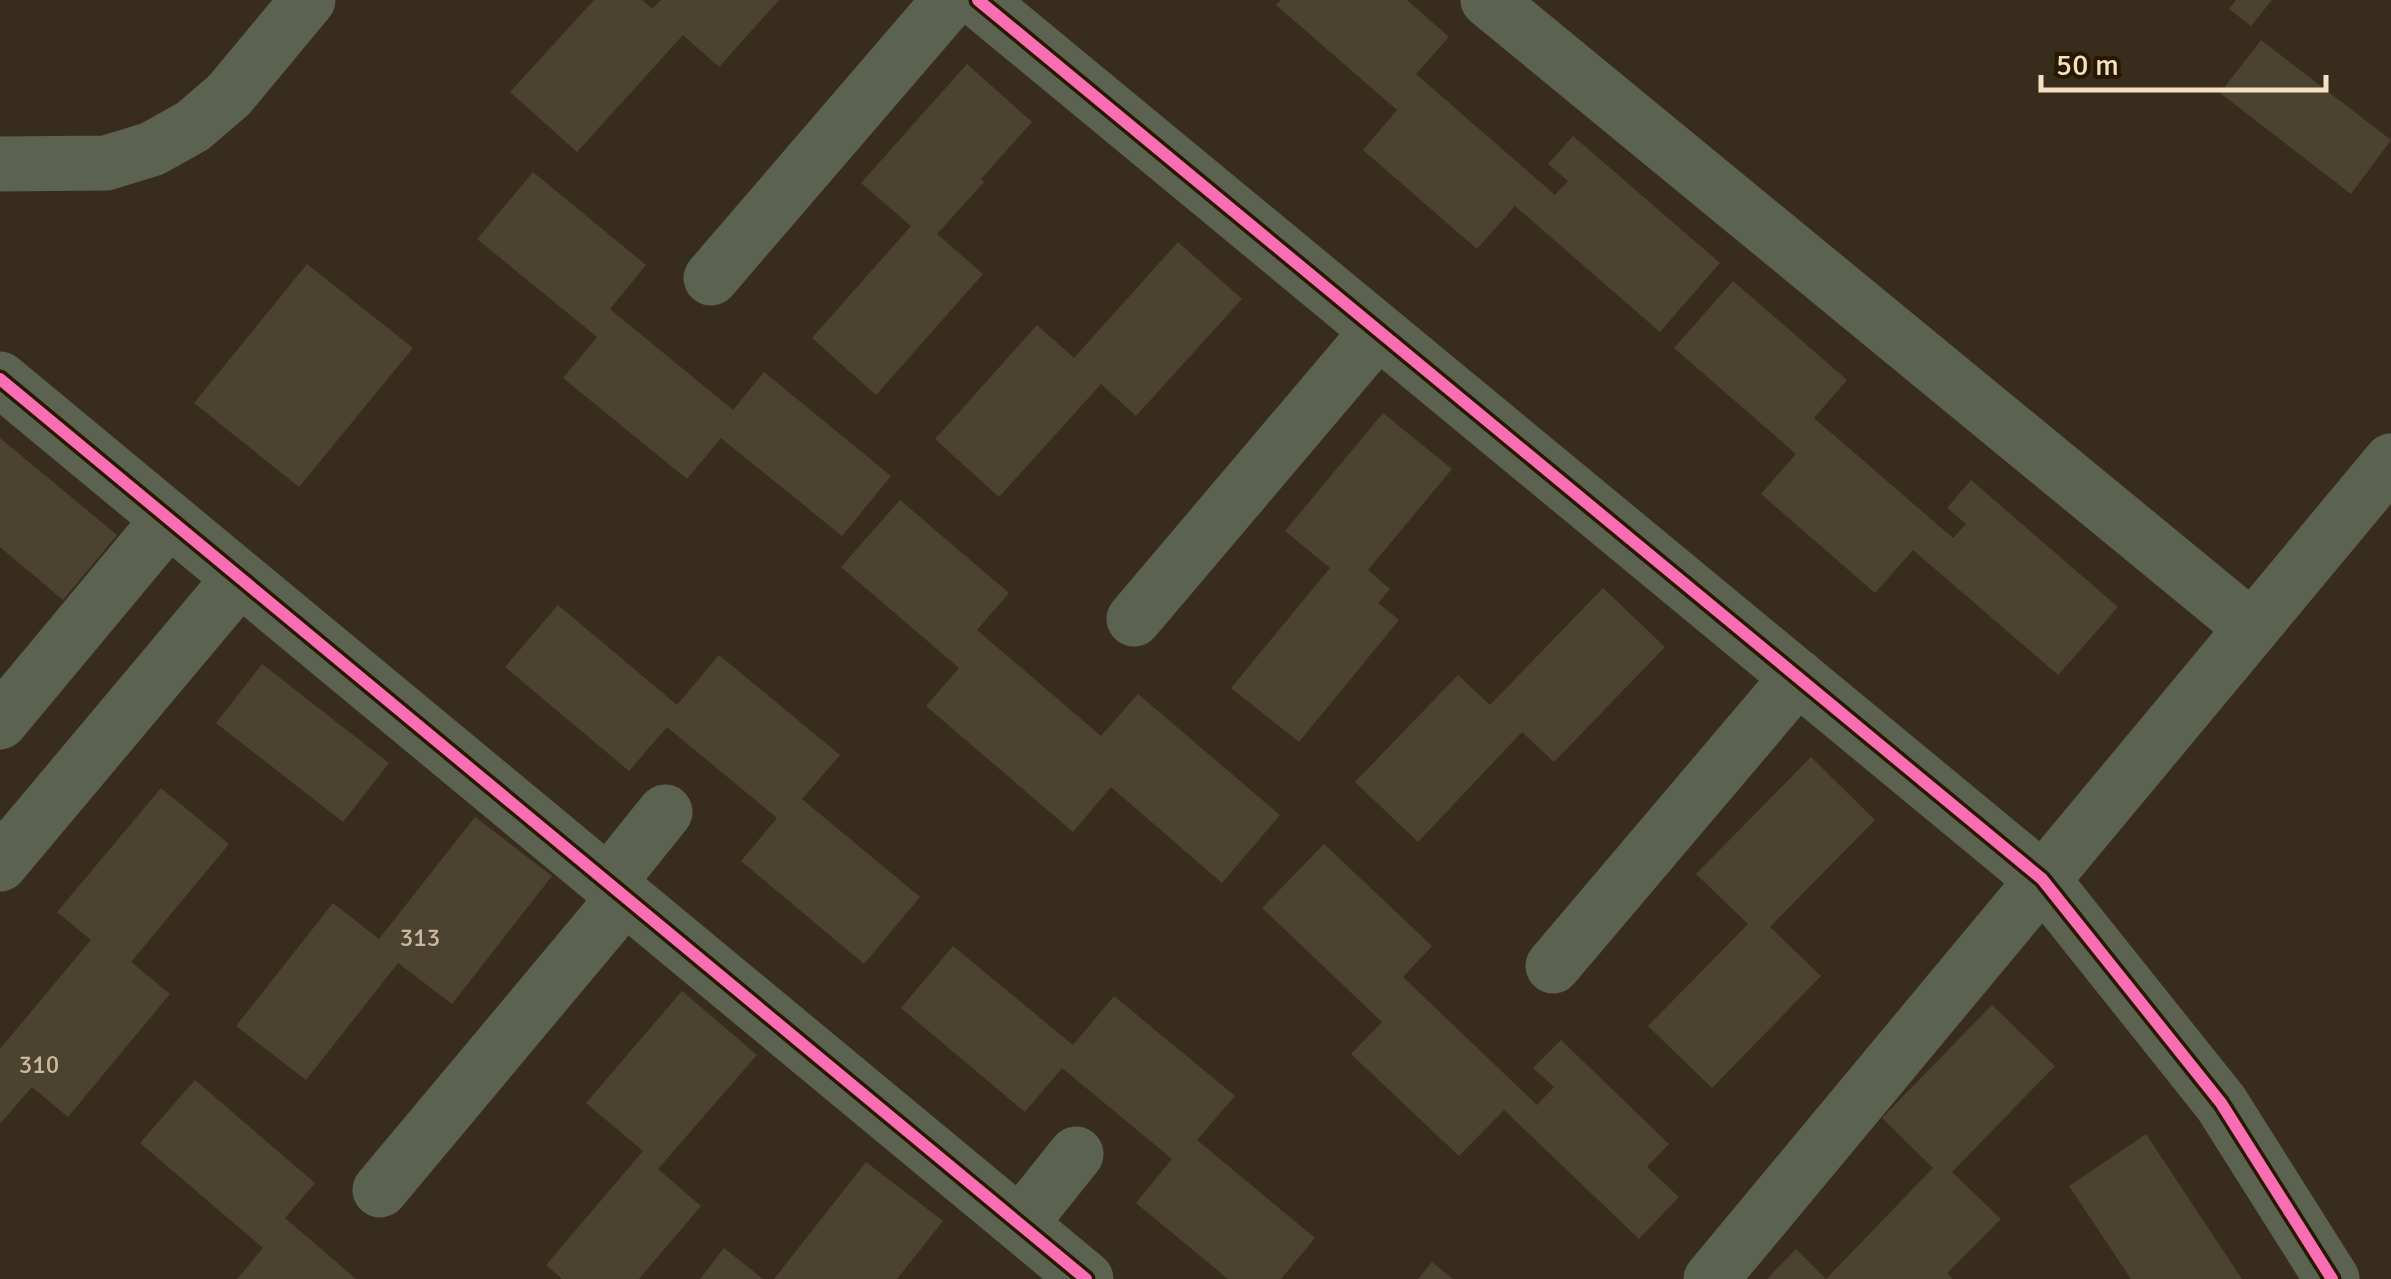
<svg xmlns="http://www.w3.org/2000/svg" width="2391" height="1279" font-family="Signika,sans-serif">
<rect width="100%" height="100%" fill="#382d1d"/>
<path fill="#4c4230" d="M594 0H642L652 9 661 0H779L719 67 683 35 577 152 510 92Z
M1281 0H1407L1449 37 1416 74 1555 195 1568 181 1548 164 1573 136 1720 263 1660 332 1515 206 1477 249 1363 150 1397 110 1276 5Z
M2236 0H2272L2251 26 2229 9Z
M2261 40 2391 140 2351 194 2220 93Z
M967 64 1032 122 981 179 984 182 937 234 983 274 876 395 812 338 911 226 861 183Z
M533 172 646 265 610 309 733 410 764 372 891 476 842 536 721 438 687 479 563 378 597 337 477 239Z
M1178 242 1242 299 1136 416 1101 384 999 497 935 439 1037 325 1074 358Z
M307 264 413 348 299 487 194 403Z
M1733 281 1847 380 1814 418 1953 538 1966 524 1947 508 1971 480 2118 607 2058 675 1913 550 1875 593 1761 494 1796 454 1674 348Z
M1383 413 1452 469 1368 570 1390 589 1378 603 1399 620 1299 742 1231 688 1330 568 1285 531Z
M0 438 117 535 63 600 0 547Z
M900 500 1009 593 977 630 1101 736 1138 694 1280 815 1222 883 1111 787 1073 832 926 706 959 668 841 567Z
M1603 588 1665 647 1554 762 1522 732 1418 842 1355 782 1458 675 1490 705Z
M558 605 677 705 719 655 840 755 802 799 920 897 864 964 741 861 777 818 667 727 629 771 505 667Z
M262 664 389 763 343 822 216 723Z
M1811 757 1875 820 1770 927 1821 976 1712 1088 1648 1026 1748 924 1696 874Z
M161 788 229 844 131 962 170 994 68 1117 32 1087 0 1124V1049L91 940 57 912Z
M475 817 552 876 452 1004 398 963 306 1080 236 1026 333 903 379 939Z
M1324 844 1432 946 1403 977 1537 1105 1554 1087 1533 1068 1561 1040 1669 1144 1647 1167 1679 1197 1639 1239 1504 1110 1459 1156 1351 1054 1382 1022 1262 908Z
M953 946 1073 1045 1114 996 1235 1096 1197 1140 1315 1238 1281 1279H1228L1136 1203 1172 1159 1062 1068 1025 1112 901 1008Z
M682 991 757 1055 658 1169 701 1206 639 1279H562L546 1265 643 1151 586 1103Z
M1992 1005 2055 1066 1952 1172 2001 1219 1947 1273 1953 1279H1767L1796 1249 1826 1279 1933 1168 1882 1118Z
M195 1080 315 1183 285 1218 356 1279H237L263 1248 140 1143Z
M2146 1134 2242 1279H2131L2069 1186Z
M866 1162 943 1221 897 1279H774Z
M724 1248 763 1279H700Z
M1432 1262 1453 1279H1418Z"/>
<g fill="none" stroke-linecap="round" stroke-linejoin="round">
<path stroke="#5b6250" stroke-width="55" d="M978 0 2042 879 2221 1103 2332 1279
M1488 0 2252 628
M0 164 106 163 152 149 193 126 229 95 308 0
M711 278 950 0
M0 379 1086 1279
M1134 619 1378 331
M0 722 169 519
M0 864 240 578
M608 883 665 812
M1553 966 1798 677
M380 1190 625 897
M1020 1224 1076 1154
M1711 1279 2391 461"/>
<g stroke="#271801" stroke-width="19">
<path id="cycleway" d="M978 0 2042 879 2221 1103 2332 1279
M0 379 1086 1279"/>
</g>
<use href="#cycleway" stroke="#f96db3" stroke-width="12"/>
</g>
<g text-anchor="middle" stroke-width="8" stroke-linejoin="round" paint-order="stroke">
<g font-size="25" fill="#cbb89e">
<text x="420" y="946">313</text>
<text x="39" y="1073">310</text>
</g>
</g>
<path d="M2041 75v15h285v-15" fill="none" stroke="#f5e0c3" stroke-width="5"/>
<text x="2056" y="75" font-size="30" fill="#f5e0c3" stroke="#271801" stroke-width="8" paint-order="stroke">50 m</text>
</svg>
